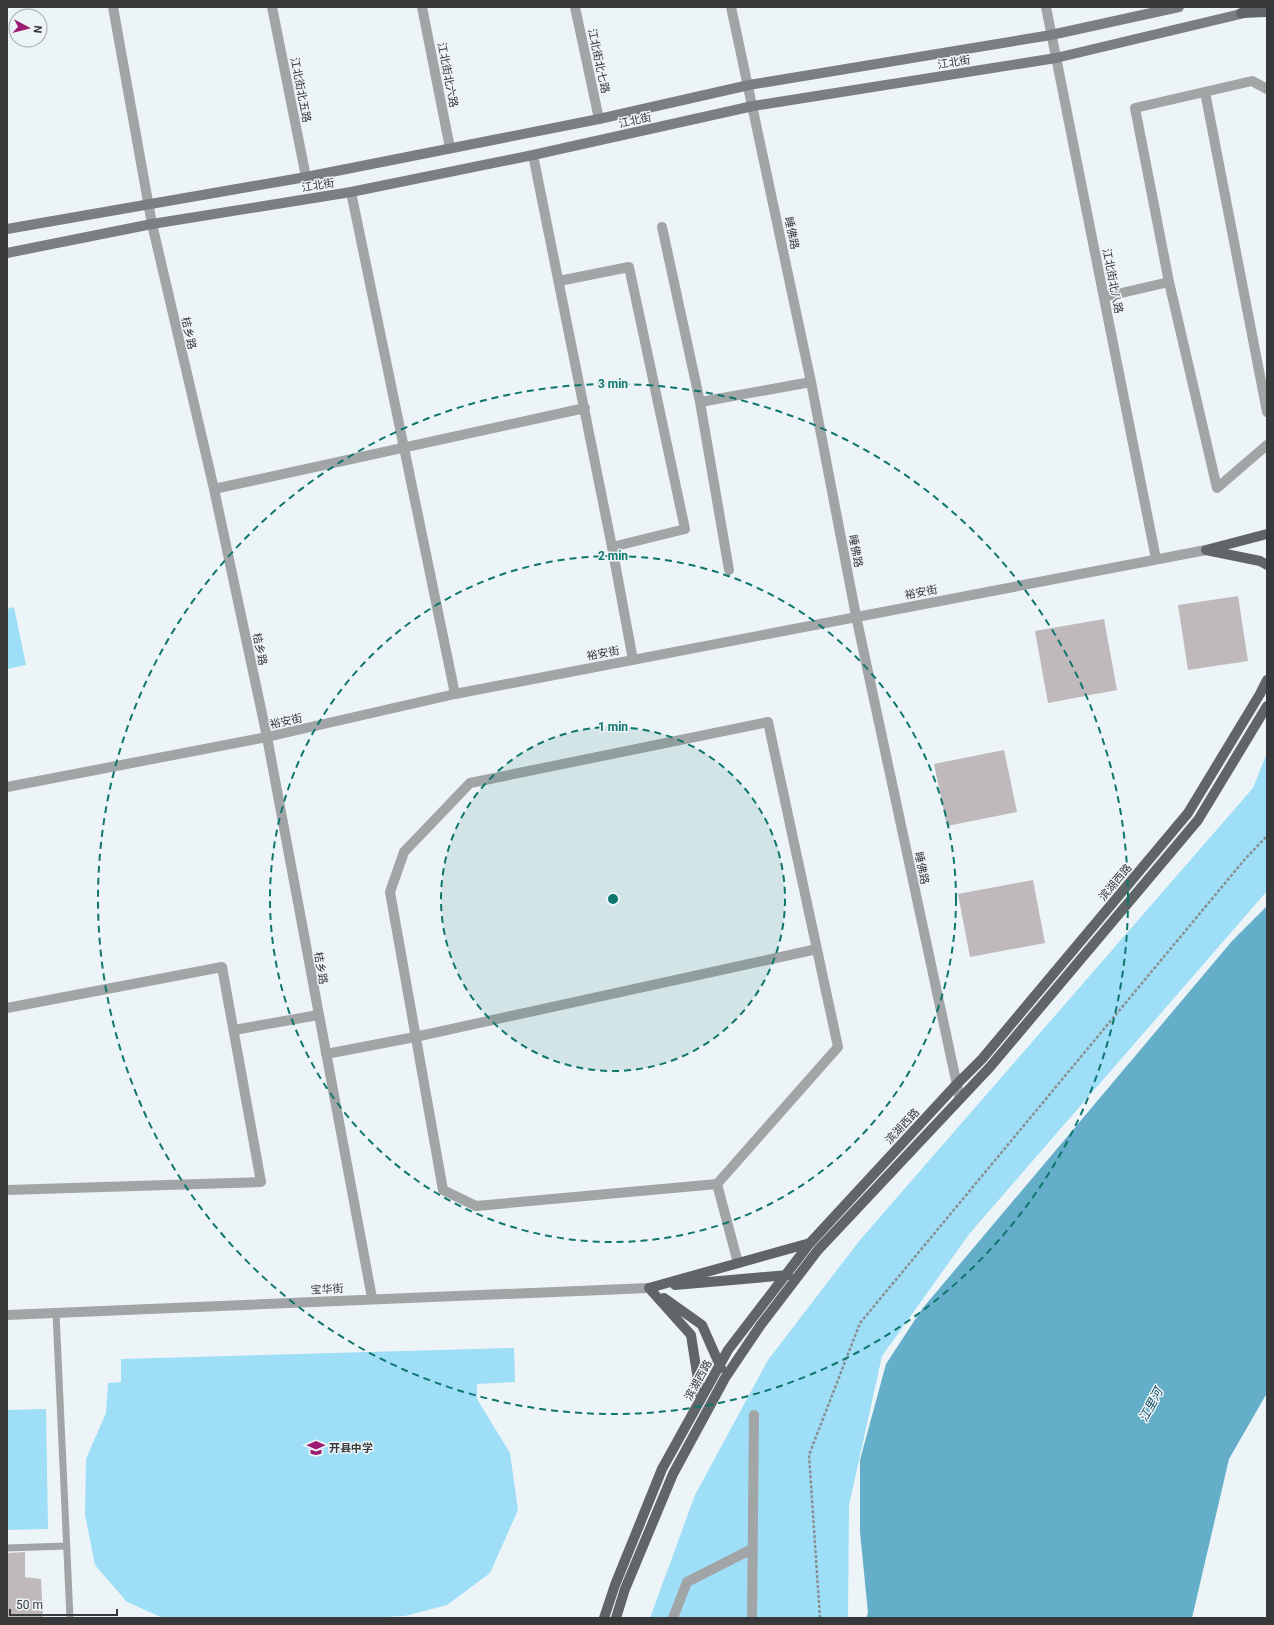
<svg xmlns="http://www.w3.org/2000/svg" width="1274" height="1625" font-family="Roboto,'Noto Sans SC',sans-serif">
<rect width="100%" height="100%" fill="#edf4f7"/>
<path fill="#9edef7" d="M14 607 26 665 7 669V609Z
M1267 753V891L970 1233 882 1356 849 1505 848 1618H650L695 1495 768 1360 860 1240 1253 788Z
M514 1348 515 1382 477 1384V1399L510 1453 518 1510 490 1573 447 1605 405 1616 364 1618H163L127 1602 95 1565 85 1515 86 1459 106 1413 108 1383 121 1382V1359Z
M46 1409 48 1529 7 1530V1410Z"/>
<path fill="#64aec9" d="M1267 906V1393L1229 1459 1192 1618H866L868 1613 860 1532V1460L886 1364 922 1309 1232 941Z"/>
<path fill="#bfb9bc" d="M1238 596 1248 661 1188 670 1178 605Z
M1104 619 1117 690 1048 703 1035 631Z
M1004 750 1017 812 947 826 934 764Z
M1033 880 1045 943 970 957 958 894Z
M25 1552V1577L41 1579 43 1618H7V1553Z"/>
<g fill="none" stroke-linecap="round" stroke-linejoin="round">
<path stroke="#8a8e90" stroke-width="2.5" stroke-dasharray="3 2" stroke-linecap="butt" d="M820 1618 809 1455 860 1323 1245 859 1267 836"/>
<path stroke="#a2a5a6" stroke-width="7" d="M56 1313 70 1618
M7 1548 66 1546"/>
<path stroke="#a2a5a6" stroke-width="10" d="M113 7 152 224 214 489 267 737 372 1298
M272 7 306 177
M422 7 450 148
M575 7 599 119
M731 7 811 382 856 616 960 1099
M1046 7 1156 559
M1267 89 1252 81 1135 108 1169 282 1217 488 1267 445
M1205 92 1267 412
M533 155 612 547 633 660
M351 192 455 694
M662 227 700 402 729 570
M559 281 629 267 685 529 612 547
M1104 297 1169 282
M700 402 811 382
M214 489 585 408
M768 722 838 1047 717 1184 476 1206 443 1190 390 892 404 852 470 783Z
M7 787 267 737 455 694 1206 550
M7 1008 222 967 261 1182 7 1190
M234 1030 318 1015
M326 1054 415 1037 817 949
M717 1184 738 1263
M7 1315 649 1288
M673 1618 687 1582 752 1549
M752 1618 754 1415"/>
<path stroke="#7b7f81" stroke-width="10" d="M7 229 306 177 599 119 749 85 1051 35 1179 7
M7 253 152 224 351 192 533 155 753 106 1056 58 1249 12"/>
<path stroke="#606567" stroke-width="10" d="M1241 13 1267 12
M1267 534 1206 550 1260 561 1267 565
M675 1285 788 1275
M649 1288 810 1243
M649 1288 691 1335 701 1399
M664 1298 702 1325 721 1368
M604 1618 615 1585 662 1469 728 1350 810 1243 956 1085 982 1059 1188 813 1260 694 1267 680
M616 1618 625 1589 673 1474 725 1378 760 1326 818 1250 990 1067 1198 820 1267 706"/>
</g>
<circle cx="613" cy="899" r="172" fill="#0f766e" fill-opacity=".12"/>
<g fill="none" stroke="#0f766e" stroke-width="2" stroke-dasharray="7 5">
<circle cx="613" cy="899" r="172"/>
<circle cx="613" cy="899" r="343"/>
<circle cx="613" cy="899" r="515"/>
</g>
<defs>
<g id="school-bare" transform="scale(1.38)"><path d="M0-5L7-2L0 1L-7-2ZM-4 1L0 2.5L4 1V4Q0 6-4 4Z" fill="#9b1c71" stroke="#edf4f7" stroke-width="2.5" paint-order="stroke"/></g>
</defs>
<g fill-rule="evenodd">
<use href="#school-bare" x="316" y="1448"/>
</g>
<g text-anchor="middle" stroke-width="3" stroke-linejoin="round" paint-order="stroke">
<g font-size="11" fill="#363839" stroke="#edf4f7">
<text transform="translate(599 61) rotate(78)" y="4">江北街北七路</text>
<text transform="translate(954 62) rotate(-9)" y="4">江北街</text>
<text transform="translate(448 75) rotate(79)" y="4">江北街北六路</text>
<text transform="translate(301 90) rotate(79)" y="4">江北街北五路</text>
<text transform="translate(635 120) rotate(-13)" y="4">江北街</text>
<text transform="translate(318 185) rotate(-9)" y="4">江北街</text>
<text transform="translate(792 233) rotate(78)" y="4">睡佛路</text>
<text transform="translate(1113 281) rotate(79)" y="4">江北街北八路</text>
<text transform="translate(189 333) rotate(77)" y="4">桔乡路</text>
<text transform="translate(856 551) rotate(79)" y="4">睡佛路</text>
<text transform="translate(921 592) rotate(-11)" y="4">裕安街</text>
<text transform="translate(260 649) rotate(78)" y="4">桔乡路</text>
<text transform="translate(603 653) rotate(-11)" y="4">裕安街</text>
<text transform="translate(286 721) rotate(-13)" y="4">裕安街</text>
<text transform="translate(922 868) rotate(78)" y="4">睡佛路</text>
<text transform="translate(1115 882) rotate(-50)" y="4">滨湖西路</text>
<text transform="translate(321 968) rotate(80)" y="4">桔乡路</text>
<text transform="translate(902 1126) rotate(-47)" y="4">滨湖西路</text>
<text transform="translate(327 1289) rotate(-3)" y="4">宝华街</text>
<text transform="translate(698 1380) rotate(-61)" y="4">滨湖西路</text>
</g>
<g font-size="11" font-weight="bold" fill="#363839" stroke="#edf4f7" text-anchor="start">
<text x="329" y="1452">开县中学</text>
</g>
<g font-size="12" font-style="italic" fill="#135164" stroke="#edf4f7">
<text transform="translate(1151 1405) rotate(-62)" y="4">江里河</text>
</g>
</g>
<circle cx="613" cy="899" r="6" fill="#0f766e" stroke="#edf4f7" stroke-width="2"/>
<g font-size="12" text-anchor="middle" font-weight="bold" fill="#0f766e" stroke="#edf4f7" stroke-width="3" stroke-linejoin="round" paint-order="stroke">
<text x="613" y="388">3 min</text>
<text x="613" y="560">2 min</text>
<text x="613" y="731">1 min</text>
</g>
<rect width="1274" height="1625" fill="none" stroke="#363839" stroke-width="16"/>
<g transform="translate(28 28) rotate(97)"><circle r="19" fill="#edf4f7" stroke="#a4a9ab"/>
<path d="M0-3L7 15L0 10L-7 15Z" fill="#9b1c71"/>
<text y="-6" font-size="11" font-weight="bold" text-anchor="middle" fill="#363839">N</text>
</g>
<path d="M10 1609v6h107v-6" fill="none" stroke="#363839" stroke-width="2"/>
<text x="16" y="1609" font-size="12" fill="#363839" stroke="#edf4f7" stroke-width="3" paint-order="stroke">50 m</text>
</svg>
